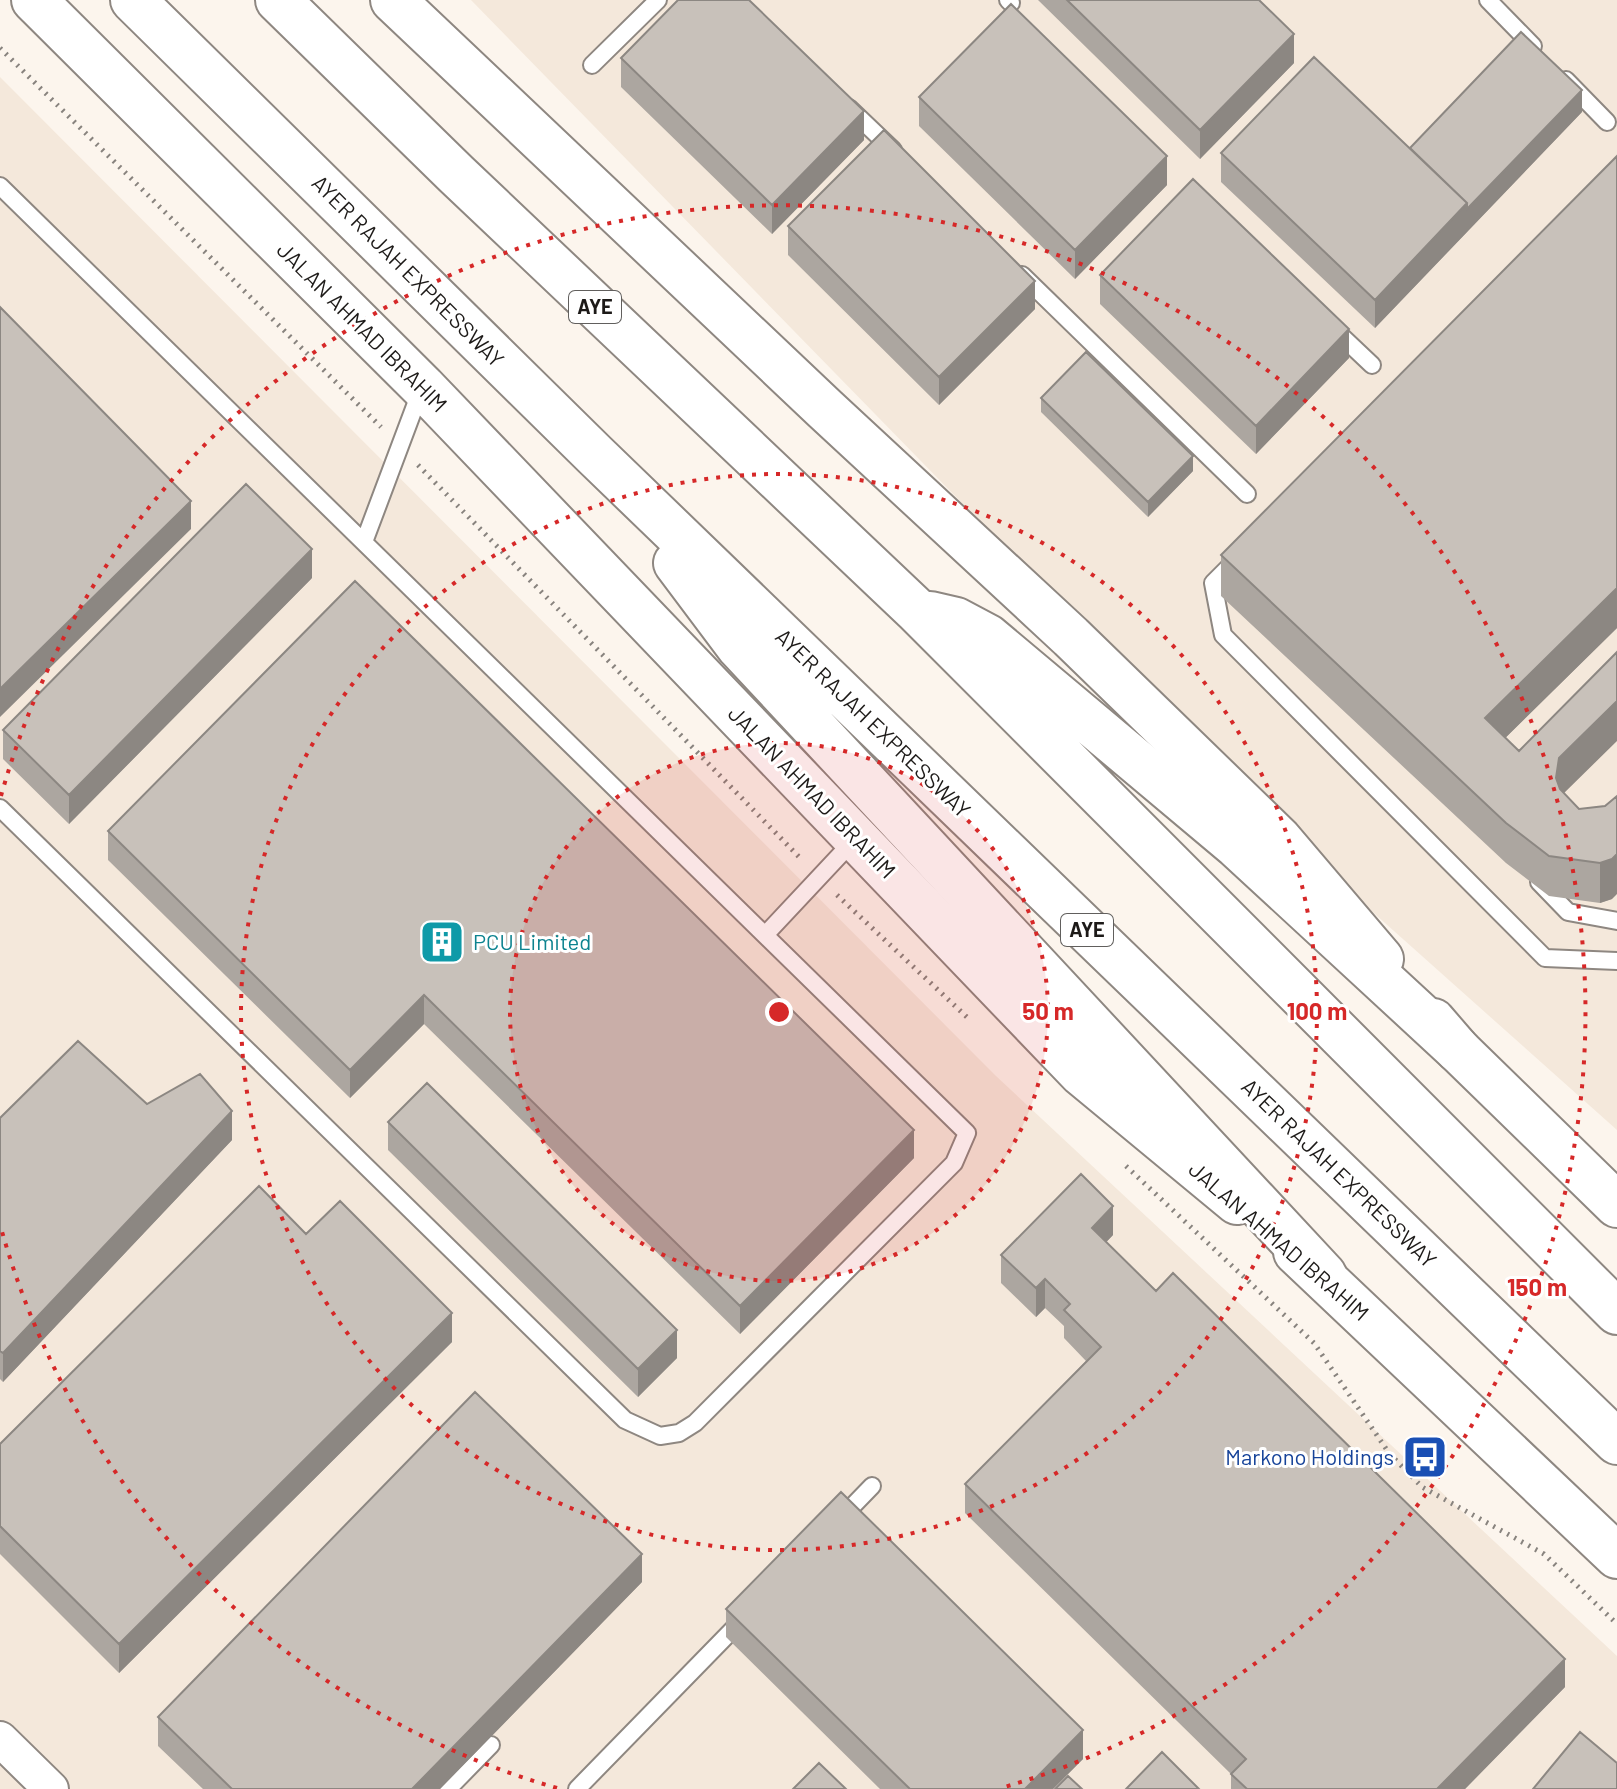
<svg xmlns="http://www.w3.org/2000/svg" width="1617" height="1789" font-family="Barlow,sans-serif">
<rect width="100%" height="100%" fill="#fcf5ed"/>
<path fill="#f4e8db" d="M471 0H1617V1130L1283 832Z
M0 77 996 1076 1617 1656V1789H0Z"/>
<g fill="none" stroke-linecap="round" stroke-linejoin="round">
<g stroke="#8e8781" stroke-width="20">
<path id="service" d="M1008 0 1011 3
M1488 0 1533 46
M592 65 658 0
M1566 80 1607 122
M849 108 893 150
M0 186 967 1133 954 1163 695 1423 679 1433 660 1436 625 1420 0 808
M1022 275 1247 494
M1335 330 1372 365
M364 542 421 390
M1234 562 1213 583 1223 635 1545 958 1617 961
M1539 882 1568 912 1617 921
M766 934 855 839
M841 1518 872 1486
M448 1789 491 1745
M577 1789 741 1621"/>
</g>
<g stroke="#8e8781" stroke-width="38">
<path id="minor" d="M0 1739 51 1789"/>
</g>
<g stroke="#8e8781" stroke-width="48">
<path id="primary" d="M34 0 423 387 1081 1073 1237 1202
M393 0 825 409 1071 637 1279 839 1381 959
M1433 1021 1458 1050 1617 1205
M1296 1252 1617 1556"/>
</g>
<g stroke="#8e8781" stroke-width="48">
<path id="motorway" d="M133 0 595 455 1617 1442
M278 0 456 174 916 610 1617 1312
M676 563 739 647 1324 1275
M930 614 956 620 988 637 1237 846 1458 1050"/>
</g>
<path stroke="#88837e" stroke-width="5" stroke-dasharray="2 6" stroke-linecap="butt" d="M0 48 381 427
M418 465 802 860
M837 895 970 1020
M1126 1166 1314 1343 1389 1453 1422 1487 1544 1554 1617 1624"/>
<use href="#service" stroke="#fff" stroke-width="16"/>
<use href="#minor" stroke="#fff" stroke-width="34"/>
<use href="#primary" stroke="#fff" stroke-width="44"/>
<use href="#motorway" stroke="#fff" stroke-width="44"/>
</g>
<path fill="#aca6a0" d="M1038 0H1259L1294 63 1200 159Z
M621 58 864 140 772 234 621 87Z
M919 97 1167 185 1075 279 919 126Z
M1582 112 1375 328 1221 182V153L1410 148Z
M1617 156V628L1505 738 1579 809 1605 806 1612 899 1600 903 1549 896 1506 863 1221 596V555Z
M788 226 1035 309 939 405 788 255Z
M1100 275 1349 358 1256 454 1100 304Z
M1041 398 1193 471 1148 517 1041 412Z
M312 578 69 824 3 759V730Z
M108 831 914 1158 740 1334 424 1024 350 1098 108 860Z
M147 1104 232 1140 3 1382 0 1379V1118Z
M388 1122 677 1358 638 1397 388 1150Z
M306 1234 452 1342 119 1673 0 1554V1444Z
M1113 1235 1106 1242 1565 1687 1465 1789H1231V1774L965 1513V1484L1086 1361 1064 1338V1326L1045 1308 1036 1317 1001 1283V1255Z
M642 1582 440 1789H203L158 1746V1717Z
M726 1609 1083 1759 1053 1789H880L726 1637Z"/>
<path fill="#8c8782" d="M1294 34V63L1200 159V130Z
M1582 90V112L1375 328V300L1467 203Z
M864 111V140L772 234V205Z
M1167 156V185L1075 279V250Z
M1035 281V309L939 405V377Z
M1349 329V358L1256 454V426Z
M1193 456V471L1148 517V502Z
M191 501V529L0 717V689Z
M312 549V578L69 824V795Z
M1617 588V628L1485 758V718Z
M1617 701V741L1559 798 1556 778 1559 758Z
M1617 854V894L1612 899 1600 903V863Z
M424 995V1024L350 1098V1070Z
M232 1111V1140L3 1382V1353Z
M914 1130V1158L740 1334V1306Z
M1113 1206V1235L1092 1257V1228Z
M1045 1279V1308L1036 1317V1288Z
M452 1313V1342L119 1673V1644Z
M677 1330V1358L638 1397V1369Z
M642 1554V1582L440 1789H412Z
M1565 1659V1687L1465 1789H1437Z
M1083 1730V1759L1053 1789H1025Z"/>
<path fill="#c8c1ba" stroke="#8c8782" stroke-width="2" d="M678 0H749L864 111 772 205 621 58Z
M1067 0H1259L1294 34 1200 130Z
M1011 4 1167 156 1075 250 919 97Z
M1521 32 1582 90 1467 209V203L1410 148Z
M1314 57 1467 203 1375 300 1221 153Z
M884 130 1035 281 939 377 788 226Z
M1617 156V588L1485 718 1519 751 1617 652V701L1559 758 1556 778 1560 789 1579 809 1605 806 1617 796V854L1612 859 1600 863 1549 856 1506 823 1221 555Z
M1193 179 1349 329 1256 426 1100 275Z
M0 307 191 501 0 689Z
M1086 352 1193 456 1148 502 1041 398Z
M246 484 312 549 69 795 3 730Z
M355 581 914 1130 740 1306 424 995 350 1070 108 831Z
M78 1041 147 1104 200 1074 232 1111 3 1353 0 1351V1118Z
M427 1083 677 1330 638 1369 388 1122Z
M1081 1174 1113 1206 1092 1228 1156 1291 1173 1273 1565 1659 1437 1789H1247L1231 1774 1246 1759 965 1484 1101 1347 1064 1310 1070 1304 1045 1279 1036 1288 1001 1255Z
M259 1186 306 1234 340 1201 452 1313 119 1644 0 1526V1444Z
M475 1392 642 1554 412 1789H232L158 1717Z
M841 1492 1083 1730 1025 1789H910L726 1609Z
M1580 1732 1617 1763V1789H1533Z
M1162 1752 1199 1789H1126Z
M819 1763 846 1789H793Z
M1068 1776 1082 1789H1055Z"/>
<circle cx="779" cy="1012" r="269" fill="#d62828" fill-opacity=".12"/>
<g fill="none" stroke="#d62828" stroke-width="4" stroke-dasharray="4 8">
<circle cx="779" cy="1012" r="269"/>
<circle cx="779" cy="1012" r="538"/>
<path d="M557 1788A807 807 0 0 1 1 1228M1 796A807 807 0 1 1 1001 1788"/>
</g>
<defs>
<g id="building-square" transform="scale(2.3)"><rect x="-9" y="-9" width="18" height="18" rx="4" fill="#0f9aa8" stroke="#fff"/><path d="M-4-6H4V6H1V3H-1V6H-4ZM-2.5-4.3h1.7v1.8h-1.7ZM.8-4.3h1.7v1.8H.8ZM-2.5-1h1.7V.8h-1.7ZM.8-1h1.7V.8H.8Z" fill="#fff"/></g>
<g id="bus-square" transform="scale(2.3)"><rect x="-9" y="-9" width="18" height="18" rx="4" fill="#1a4fb4" stroke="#fff"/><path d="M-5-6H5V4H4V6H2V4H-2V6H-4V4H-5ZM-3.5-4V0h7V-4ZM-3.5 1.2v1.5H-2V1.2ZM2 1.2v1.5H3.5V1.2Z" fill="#fff"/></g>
</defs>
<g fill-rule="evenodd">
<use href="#building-square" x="442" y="942"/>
<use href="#bus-square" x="1425" y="1457"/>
</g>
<g text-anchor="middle" stroke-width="6" stroke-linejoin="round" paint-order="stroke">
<g fill="#fff" stroke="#615f5d" stroke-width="2">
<rect x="569" y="291" width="52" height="32" rx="6"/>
<rect x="1061" y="914" width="52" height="32" rx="6"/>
</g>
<g font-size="20" font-weight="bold" fill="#1d1a18">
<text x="595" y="314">AYE</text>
<text x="1087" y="937">AYE</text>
</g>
<g font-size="22" fill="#1d1a18" stroke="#fff">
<text transform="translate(408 271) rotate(45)" y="8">AYER RAJAH EXPRESSWAY</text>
<text transform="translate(362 327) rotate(45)" y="8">JALAN AHMAD IBRAHIM</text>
<text transform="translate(873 723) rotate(44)" y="8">AYER RAJAH EXPRESSWAY</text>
<text transform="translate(812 792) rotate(46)" y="8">JALAN AHMAD IBRAHIM</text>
<text transform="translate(1339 1173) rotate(44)" y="8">AYER RAJAH EXPRESSWAY</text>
<text transform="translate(1279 1241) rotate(41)" y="8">JALAN AHMAD IBRAHIM</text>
</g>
<g font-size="22" fill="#0d838f" stroke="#fff" text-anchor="start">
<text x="473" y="950">PCU Limited</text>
</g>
<g font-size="22" fill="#164399" stroke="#fff" text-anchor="end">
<text x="1394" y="1465">Markono Holdings</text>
</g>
</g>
<circle cx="779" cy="1012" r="12" fill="#d62828" stroke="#fff" stroke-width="4"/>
<g font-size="24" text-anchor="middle" font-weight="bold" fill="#d62828" stroke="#fff" stroke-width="6" stroke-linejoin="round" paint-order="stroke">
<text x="1048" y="1020">50 m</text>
<text x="1317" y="1020">100 m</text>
<text x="1537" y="1296">150 m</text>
</g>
</svg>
